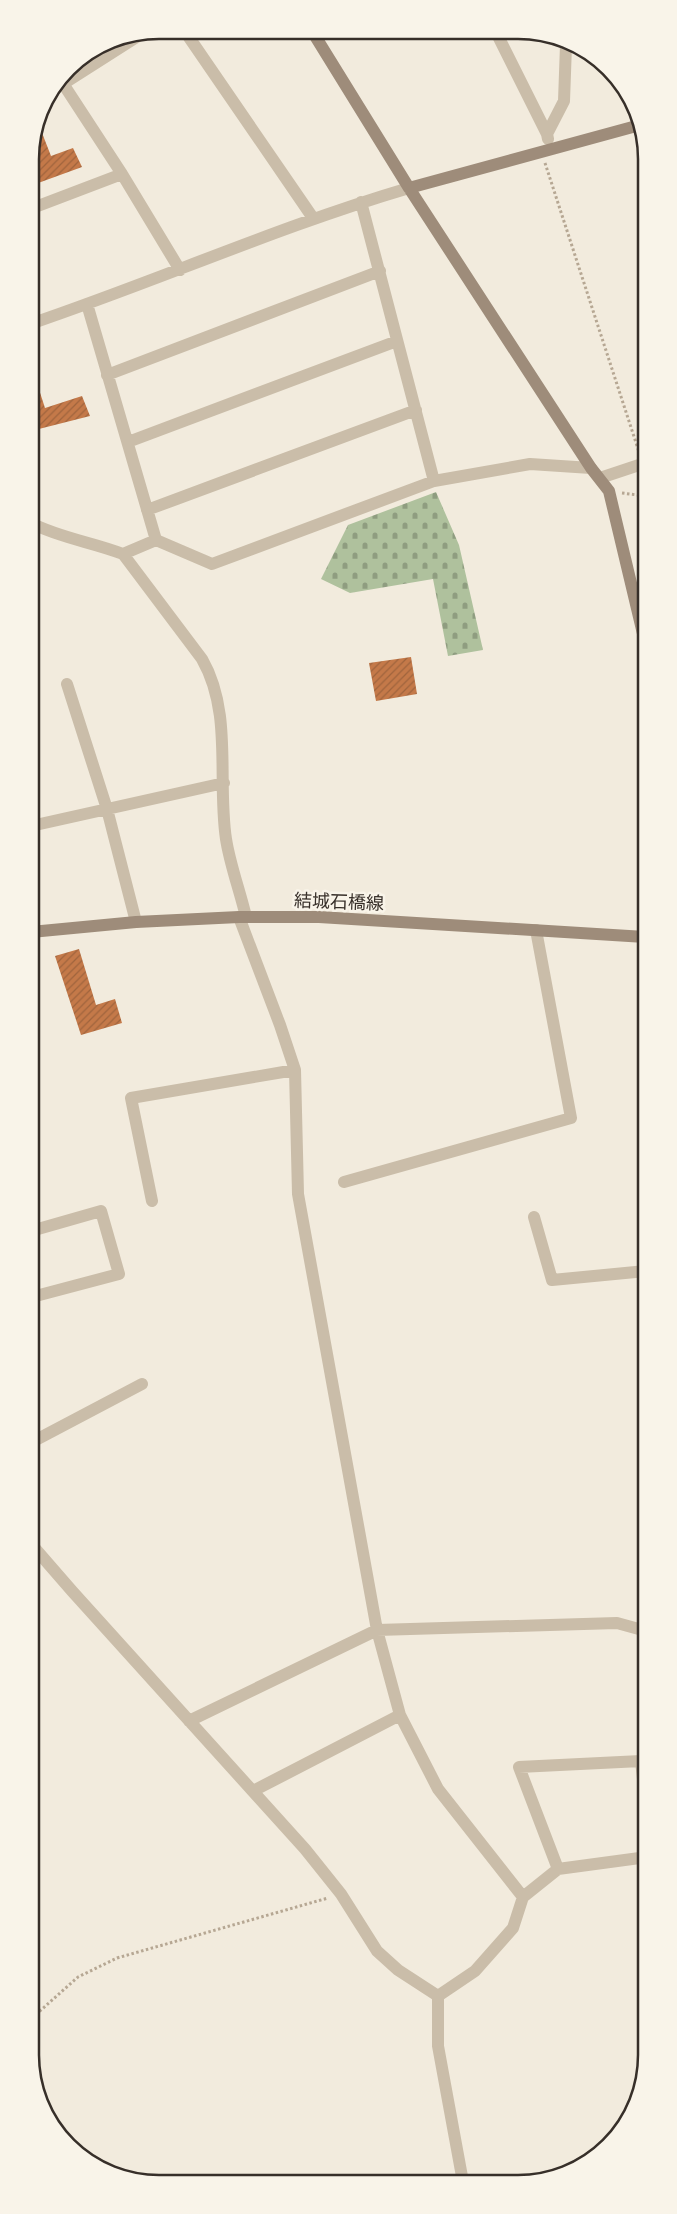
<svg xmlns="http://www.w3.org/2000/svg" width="677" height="2214" font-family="'Alegreya Sans','Noto Sans JP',sans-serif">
<defs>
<pattern id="cemetery-stones" width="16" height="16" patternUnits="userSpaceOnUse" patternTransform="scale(1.25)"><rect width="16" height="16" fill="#afc19d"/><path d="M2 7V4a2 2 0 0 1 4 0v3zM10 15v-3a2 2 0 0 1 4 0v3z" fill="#8f9d80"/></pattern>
<pattern id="building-hatch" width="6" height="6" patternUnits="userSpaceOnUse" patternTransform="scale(1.25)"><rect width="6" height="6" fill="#c47949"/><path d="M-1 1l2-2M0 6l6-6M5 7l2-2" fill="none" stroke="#a0643d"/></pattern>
</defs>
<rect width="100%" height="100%" fill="#f2ebdd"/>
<path fill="url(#cemetery-stones)" d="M436 492 459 545 483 650 448 656 433 579 350 593 321 579 348 525Z"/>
<path fill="url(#building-hatch)" d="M37 120 51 156 73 148 82 167 30 186V151Z
M33 371 45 408 82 396 90 416 31 431V372Z
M411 657 417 694 376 701 369 663Z
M79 949 96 1005 115 999 122 1023 81 1035 55 956Z"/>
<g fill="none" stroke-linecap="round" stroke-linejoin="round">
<path stroke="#b6a793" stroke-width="3" stroke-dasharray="2.5 2.5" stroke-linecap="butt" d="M545 163 639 452
M622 493 645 496
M32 2018 78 1977 117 1958 328 1898"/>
<path stroke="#cabda9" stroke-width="12" d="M184 30 313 218
M496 32 547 134
M60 79 122 174 180 270
M54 88 63 84 143 33
M548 139 547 134 564 101 566 45
M361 202 434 481
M30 209 122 174
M87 304 156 540 212 564 434 481 530 464 591 468
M30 324C157 281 280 226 409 188
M107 375 380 271
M128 442 397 341
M600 478 645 463
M147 510 416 410
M31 523C60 538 92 542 123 554L202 659C233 713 217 780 226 839 230 865 240 891 246 917
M123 554 156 540
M67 684 107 809 136 922
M31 826 224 783
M239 917 280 1025 295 1070 298 1194 377 1630 400 1715 438 1789 523 1897
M344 1182 571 1118 536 930
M152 1201 131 1098 295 1070
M534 1217 552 1280 646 1271
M31 1231 101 1211 119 1274 32 1297
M32 1442 142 1384
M32 1545 72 1591 305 1849 341 1894 377 1951 398 1970 438 1996
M189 1721 377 1630 617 1623 646 1631
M253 1791 400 1715
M558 1869 519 1767 641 1761 646 1806
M438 1996 475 1971 513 1928 523 1897 558 1869 647 1857
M438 1996V2046L463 2182"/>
<path stroke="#9e8c7a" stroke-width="12" d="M312 31 409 188 591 468 609 491 645 642
M409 188 640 125
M31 932 136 922 239 917H319L645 937"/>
</g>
<g text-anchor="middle" stroke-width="5" stroke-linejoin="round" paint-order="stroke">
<g font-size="18" fill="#372f29" stroke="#f9f4e9">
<text transform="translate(339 902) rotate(2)" y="6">結城石橋線</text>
</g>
</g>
<path d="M0 0H677V2214H0ZM159 39H518A120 120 0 0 1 638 159V2055A120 120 0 0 1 518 2175H159A120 120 0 0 1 39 2055V159A120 120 0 0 1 159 39Z" fill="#f9f4e9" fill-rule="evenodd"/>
<path fill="none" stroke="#372f29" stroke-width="2.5" d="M159 39H518A120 120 0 0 1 638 159V2055A120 120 0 0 1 518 2175H159A120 120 0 0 1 39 2055V159A120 120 0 0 1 159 39Z"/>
</svg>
